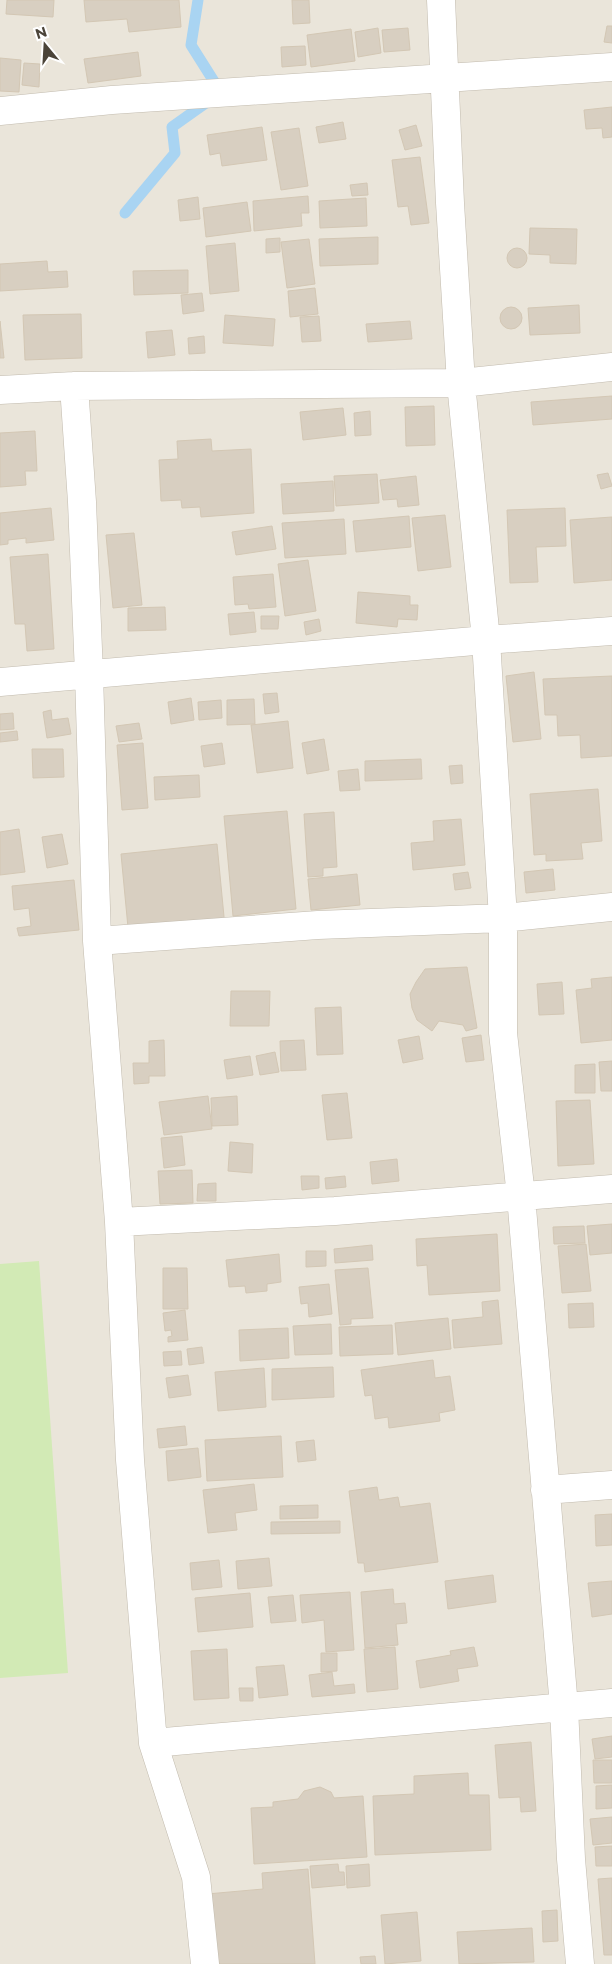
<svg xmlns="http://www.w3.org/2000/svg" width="612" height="1964" font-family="Montserrat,sans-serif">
<rect width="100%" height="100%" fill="#f6f3ec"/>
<path fill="#eae5da" d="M0 0H612V1964H0Z"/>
<path fill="#d2eab5" d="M39 1261 68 1673 0 1678V1264Z"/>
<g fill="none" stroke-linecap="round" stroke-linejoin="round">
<path stroke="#a9d4f2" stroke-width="11" d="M198 0 191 45 220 91
M125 213 175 153 172 127 210 100"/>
</g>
<path fill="#d8cfc1" stroke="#d3c7b4" d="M7 0H54L53 17 6 14Z
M84 0H179L181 27 129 32 127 19 86 22Z
M292 0H309L310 23 293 24Z
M607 26H612V43L604 42Z
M378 28 381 53 358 57 355 32Z
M408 28 410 50 384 52 382 30Z
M351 29 355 61 311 67 307 35Z
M305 46 306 65 282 67 281 47Z
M138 52 141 76 88 83 84 59Z
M0 58 21 60 19 92 0 91Z
M24 63 40 64 39 87 22 85Z
M612 107V137L603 138 602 128 586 129 584 110Z
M343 122 346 139 319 143 316 127Z
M416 125 422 146 405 150 399 130Z
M262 127 267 160 222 166 220 153 210 155 207 135Z
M299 128 308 186 281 190 271 132Z
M420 157 429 223 411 225 408 206 398 207 392 160Z
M367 183 368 195 352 196 350 185Z
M308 196 309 213H301L302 226 254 231 253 201Z
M198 197 200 219 180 221 178 200Z
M366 198 367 226 320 228 319 201Z
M247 202 251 231 206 237 203 208Z
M530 228 577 229 576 264 550 263V255L529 254Z
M378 237V264L320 266 319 239Z
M280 238V252L266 253V239Z
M309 239 315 284 287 288 281 242Z
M235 243 239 291 210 294 206 246Z
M507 258a10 10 0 1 1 20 0a10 10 0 1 1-20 0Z
M47 261 48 272 67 271 68 287 0 291V264Z
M188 270V293L134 295 133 271Z
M315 288 318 314 290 317 288 291Z
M202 293 204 311 183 314 181 295Z
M579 305 580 333 530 335 528 308Z
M500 318a11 11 0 1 1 22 0a11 11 0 1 1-22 0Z
M81 314 82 358 25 360 23 315Z
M225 315 275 319 273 346 223 343Z
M319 316 321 341 302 342 300 317Z
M0 321 4 358H0Z
M410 321 412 339 368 342 366 324Z
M172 330 175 355 148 358 146 332Z
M204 336 205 353 189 354 188 338Z
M612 396V419L533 425 531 402Z
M434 406 435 445 406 446 405 407Z
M343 408 346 435 303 440 300 412Z
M370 411 371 435 355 436 354 413Z
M35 431 37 471H25L26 485 0 487V433Z
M211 439 212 451 251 449 254 513 201 517 200 507 182 508 181 500 161 501 159 460 178 459 177 441Z
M608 473 612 486 601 489 597 475Z
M377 474 379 503 336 506 334 476Z
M416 476 419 505 398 507 397 499 383 500 380 480Z
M333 481 334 511 283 514 281 484Z
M51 508 54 540 26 543V538L8 540V544L0 545V513Z
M565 508 566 546 536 547 538 582 510 583 507 510Z
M445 515 451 567 418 571 412 518Z
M409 516 411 547 356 552 353 521Z
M612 517V580L574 583 570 520Z
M344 519 346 554 285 558 282 523Z
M272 526 276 549 236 555 232 532Z
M134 533 142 605 113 608 106 535Z
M48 554 54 649 27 651 25 624H15L10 557Z
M308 560 316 611 285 616 278 564Z
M273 574 276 607 249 609 248 604 235 605 233 577Z
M358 592 410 596V605H418L417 620 398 619 397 627 356 623Z
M165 607 166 630 128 631V608Z
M254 612 256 632 230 635 228 614Z
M261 616H279L278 629H261Z
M319 619 321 631 306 635 304 622Z
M534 672 541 739 513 742 506 676Z
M612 676V756L581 758 580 735 558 736 557 715H545L543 679Z
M277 693 279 712 265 714 263 694Z
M191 698 194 720 171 724 168 702Z
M254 699 255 724 227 725V700Z
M221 700 222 718 199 720 198 702Z
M51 710 52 720 68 718 71 734 47 738 43 712Z
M13 713 14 729 0 730V714Z
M288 721 293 768 257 773 251 725Z
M139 723 142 739 119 742 116 726Z
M17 731 18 740 0 742V733Z
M324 739 329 770 307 774 302 743Z
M143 743 148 808 122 810 117 745Z
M222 743 225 764 204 767 201 746Z
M32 749H63L64 777 33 778Z
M421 759 422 779 365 781V761Z
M462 765 463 783 451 784 449 766Z
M358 769 360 790 340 791 338 771Z
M199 775 200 797 155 800 154 777Z
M598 789 602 841 581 843 583 859 546 861V854L534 855 530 794Z
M287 811 296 909 233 916 224 816Z
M334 812 337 867 323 868V876L308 877 304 814Z
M461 819 465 865 413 870 411 843 434 841 433 821Z
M19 829 25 872 0 875V832Z
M62 834 68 864 47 868 42 837Z
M217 844 225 927 129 938 121 854Z
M553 869 555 890 526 893 524 872Z
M468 872 471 888 455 890 453 874Z
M357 874 360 905 311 910 308 879Z
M74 880 79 930 19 936 17 928 31 926 29 908 14 910 12 886Z
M467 967 477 1028 466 1031 463 1025 439 1021 432 1031 417 1020 412 1008 410 994 416 982 425 969Z
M612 977V1040L581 1043 576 990 592 988 591 979Z
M562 982 564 1014 539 1015 537 984Z
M231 991H270L269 1026H230Z
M341 1007 343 1054 317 1055 315 1008Z
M481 1035 484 1060 466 1062 462 1038Z
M419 1036 423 1059 403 1063 398 1040Z
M164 1040 165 1076H149V1083L134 1084 133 1063H149V1041Z
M304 1040 306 1070 281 1071 280 1041Z
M275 1052 279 1072 260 1075 256 1056Z
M250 1056 253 1075 227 1079 224 1060Z
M612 1061V1091H601L599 1062Z
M595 1064V1093H575V1065Z
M347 1093 352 1138 327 1140 322 1095Z
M208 1096 212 1129 164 1135 159 1102Z
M237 1096 238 1125 212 1126 211 1098Z
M590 1100 594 1164 558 1166 556 1101Z
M182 1136 185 1165 164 1168 161 1138Z
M230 1142 253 1144 252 1173 228 1171Z
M397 1159 399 1181 372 1184 370 1162Z
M192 1170 193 1203 160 1204 158 1171Z
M301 1176H319V1188L302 1190Z
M345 1176 346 1187 326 1189 325 1178Z
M216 1183V1201H197L198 1184Z
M612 1224V1253L590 1255 587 1226Z
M584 1226 585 1243 554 1244 553 1227Z
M497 1234 500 1291 429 1295 427 1265 417 1266 416 1239Z
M586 1244 591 1291 562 1293 558 1246Z
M372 1245 373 1260 335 1263 334 1249Z
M306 1251H326V1266L306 1267Z
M279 1254 281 1282 267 1284V1291L246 1293 245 1286 229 1287 226 1260Z
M163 1268H187L188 1309H163Z
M368 1268 373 1318 351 1319V1324L340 1325 335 1270Z
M329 1284 332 1314 309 1317 308 1303 301 1304 299 1287Z
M498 1300 502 1344 454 1348 452 1320 483 1317 482 1302Z
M593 1303 594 1327 569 1328 568 1304Z
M185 1310 188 1340 168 1342V1337L172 1336 171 1330 165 1331 163 1313Z
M448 1318 451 1349 398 1355 395 1323Z
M331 1324 332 1354 295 1355 293 1326Z
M392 1325 393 1354 340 1356 339 1327Z
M288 1328 289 1358 240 1361 239 1330Z
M202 1347 204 1363 189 1365 187 1349Z
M181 1351 182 1365 164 1366 163 1352Z
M433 1360 435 1378 450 1376 455 1410 439 1413 440 1421 389 1428 388 1417 375 1419 372 1395 365 1396 361 1370Z
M333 1367 334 1397 272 1400V1369Z
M264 1368 266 1407 218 1411 215 1372Z
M188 1375 191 1395 169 1398 166 1378Z
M185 1426 187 1445 159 1448 157 1429Z
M281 1436 283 1477 207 1481 205 1440Z
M314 1440 316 1460 298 1462 296 1442Z
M198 1448 201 1477 168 1481 166 1451Z
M254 1484 257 1510 235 1513 237 1530 208 1533 203 1490Z
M377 1487 379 1500 398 1497 400 1507 430 1503 438 1562 365 1572 364 1563H358L349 1491Z
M318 1505V1518L280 1519V1506Z
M612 1514V1545L596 1546 595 1515Z
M340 1521V1533L271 1534V1522Z
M269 1558 272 1586 238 1589 236 1561Z
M219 1560 222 1587 192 1590 190 1563Z
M493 1575 496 1602 448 1609 445 1581Z
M612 1581V1614L592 1617 588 1583Z
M393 1589 394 1604 405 1603 407 1623 396 1624 398 1645 365 1648 361 1592Z
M350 1592 354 1650 326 1652 324 1620 302 1623 300 1595Z
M250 1593 253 1627 198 1632 195 1598Z
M293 1595 296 1621 271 1623 268 1597Z
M395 1647 398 1689 367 1692 364 1649Z
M474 1647 478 1666 457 1669 459 1681 420 1688 416 1661 451 1655 450 1651Z
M227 1649 229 1698 194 1700 191 1651Z
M321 1653H337V1671L321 1672Z
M284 1665 288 1695 259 1698 256 1667Z
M332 1672 334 1686 354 1684 355 1693 312 1697 309 1675Z
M239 1688H253V1701H240Z
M612 1736V1757L595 1759 592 1739Z
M531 1742 536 1811 521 1812 520 1797 499 1798 495 1745Z
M593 1760H612V1783H594Z
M468 1773 469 1795H489L491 1850 375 1855 373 1796 414 1794V1776Z
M612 1785V1808L596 1809V1786Z
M320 1787 331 1792 334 1798 363 1796 367 1857 254 1864 251 1808 273 1807V1802L298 1799 304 1791Z
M612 1817V1843L593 1845 590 1819Z
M612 1846V1866H596L595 1847Z
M338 1864 339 1872H344L345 1885 312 1888 310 1866Z
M369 1864 370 1886 347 1888 346 1866Z
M308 1869 315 1964H212L207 1894 263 1889 262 1873Z
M612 1878V1955H604L598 1879Z
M557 1910 558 1941 543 1942 542 1911Z
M417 1912 421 1961 385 1964 381 1915Z
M532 1928 534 1962 459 1964 457 1932Z
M375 1956 376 1964H361L360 1957Z"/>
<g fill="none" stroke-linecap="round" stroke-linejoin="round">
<g stroke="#c2bbae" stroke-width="29">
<path id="minor" d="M441 0 450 203 461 383 486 640 503 918V1033L521 1196 564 1707 571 1859 580 1964
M0 111 112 100 612 67
M74 386 82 502 89 674 97 941 119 1222 130 1460 153 1743 196 1877 205 1964
M0 390 74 386 461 383 612 367
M0 682 486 640 612 631
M97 941 318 925 503 918 612 907
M119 1222 335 1211 612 1189
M545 1490 612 1485
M153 1743 612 1703"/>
</g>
<use href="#minor" stroke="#fff" stroke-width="28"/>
</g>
<g transform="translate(45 45) rotate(342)" stroke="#ffffff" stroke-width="4" paint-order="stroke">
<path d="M0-4L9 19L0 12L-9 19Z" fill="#4b4439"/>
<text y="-8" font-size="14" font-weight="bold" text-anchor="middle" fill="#4b4439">N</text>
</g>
</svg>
